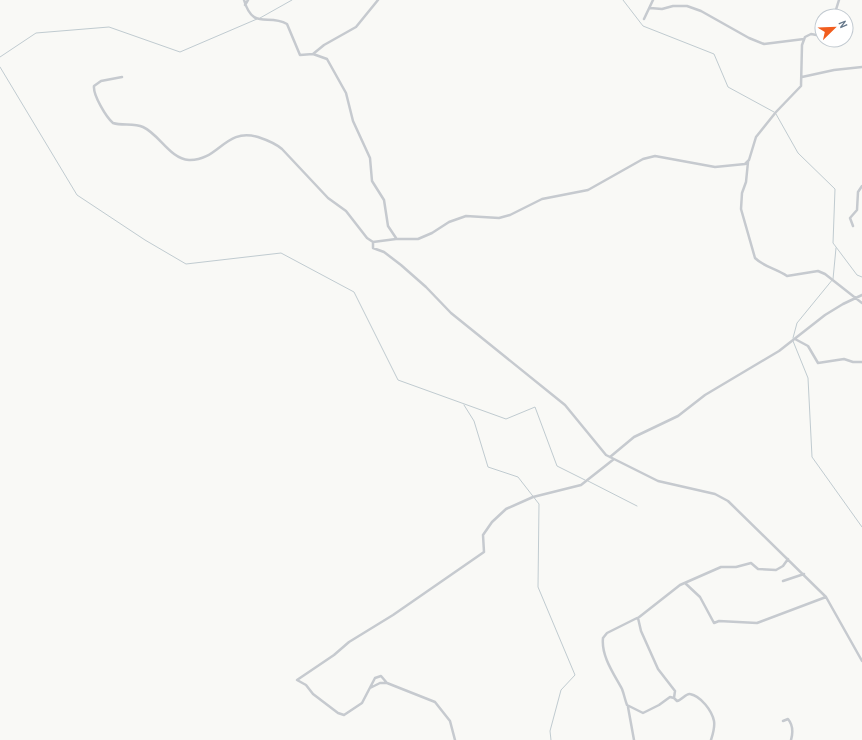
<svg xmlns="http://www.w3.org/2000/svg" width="862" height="740" font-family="'Archivo Narrow',sans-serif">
<rect width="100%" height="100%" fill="#f9f9f6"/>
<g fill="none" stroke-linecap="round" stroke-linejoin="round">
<path stroke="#c0cbd0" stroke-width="1" d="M623 0 643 26 714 54 728 87 774 112
M260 18 292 0
M0 57 36 33 109 27 180 52 257 19
M0 67 77 195 145 240 186 264 281 253 354 292 398 380 506 419 535 407 557 466 585 480
M776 114 798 153 835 189 833 243 857 275 862 277
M793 338 797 323 833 279 836 248
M793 341 808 378 812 457 862 527
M464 405 474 421 488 467 518 477 539 504 538 587 575 675 561 690 550 731 551 740
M588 481 637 506"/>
<path stroke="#c6cacf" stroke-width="2.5" d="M244 0C253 31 268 13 287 24L300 55 313 54 327 59 346 93 353 121 370 158 372 181 384 200 388 226 396 238
M245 5 248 0
M650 8 662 9 673 6H687L701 11 749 38 764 44 804 39
M834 16 839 0
M644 19 653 0
M313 54 324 45 356 27 378 0
M122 77 101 81 94 86C93 95 106 117 113 123 122 126 134 123 143 127 159 134 170 159 189 160 219 161 225 127 258 137 267 140 275 143 282 149L328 198 346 211 367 238 373 242 396 239H418L432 233 449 222 466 216 499 218 510 215 542 199 588 190 643 159 655 156 715 167 745 164 749 160 756 137 776 112 801 86 802 45 805 37 811 34 822 36
M802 77 834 70 862 67
M748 162 746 182 742 193 741 209 755 258C764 267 777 269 787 276L818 271 825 274 862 303
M853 226 850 218 857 210 858 192 862 186
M373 242V248L384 252 401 265 426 287 451 313 565 405 606 455 658 481 715 494 728 501 826 597 862 661
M795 339 808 346 818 363 844 359 853 362H862
M610 457 634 437 678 416 705 395 779 351 825 315 843 304 862 295
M783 581 804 574
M685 583 700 597 714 623 719 621 757 623 826 597
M637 618 607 633 603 638C601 656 614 674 622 689 624 694 625 700 627 705L643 713 659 705 670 697 674 698
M370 688 380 683H386
M628 707 634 740
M783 721 788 719C793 725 793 733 791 740
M455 740 450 721 435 702 387 683 381 676 375 678 362 703 344 715 338 713 313 694 306 685 297 680 334 655 349 642 393 615 484 552 483 535 492 522 506 509 533 497 581 485 614 459
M711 740C713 734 715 727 714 721 712 711 701 696 690 694 686 693 682 700 677 701L674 698 675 691 658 669 641 631 638 618 680 585 721 567H736L751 563 758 569 776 570 783 566 788 559"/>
</g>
<g transform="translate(834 28) rotate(67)"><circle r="19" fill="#ffffff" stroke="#c1c9d0"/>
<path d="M0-3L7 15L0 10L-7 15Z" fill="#f15d1e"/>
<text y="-6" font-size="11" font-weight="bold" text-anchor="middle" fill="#65778a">N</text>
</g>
</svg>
